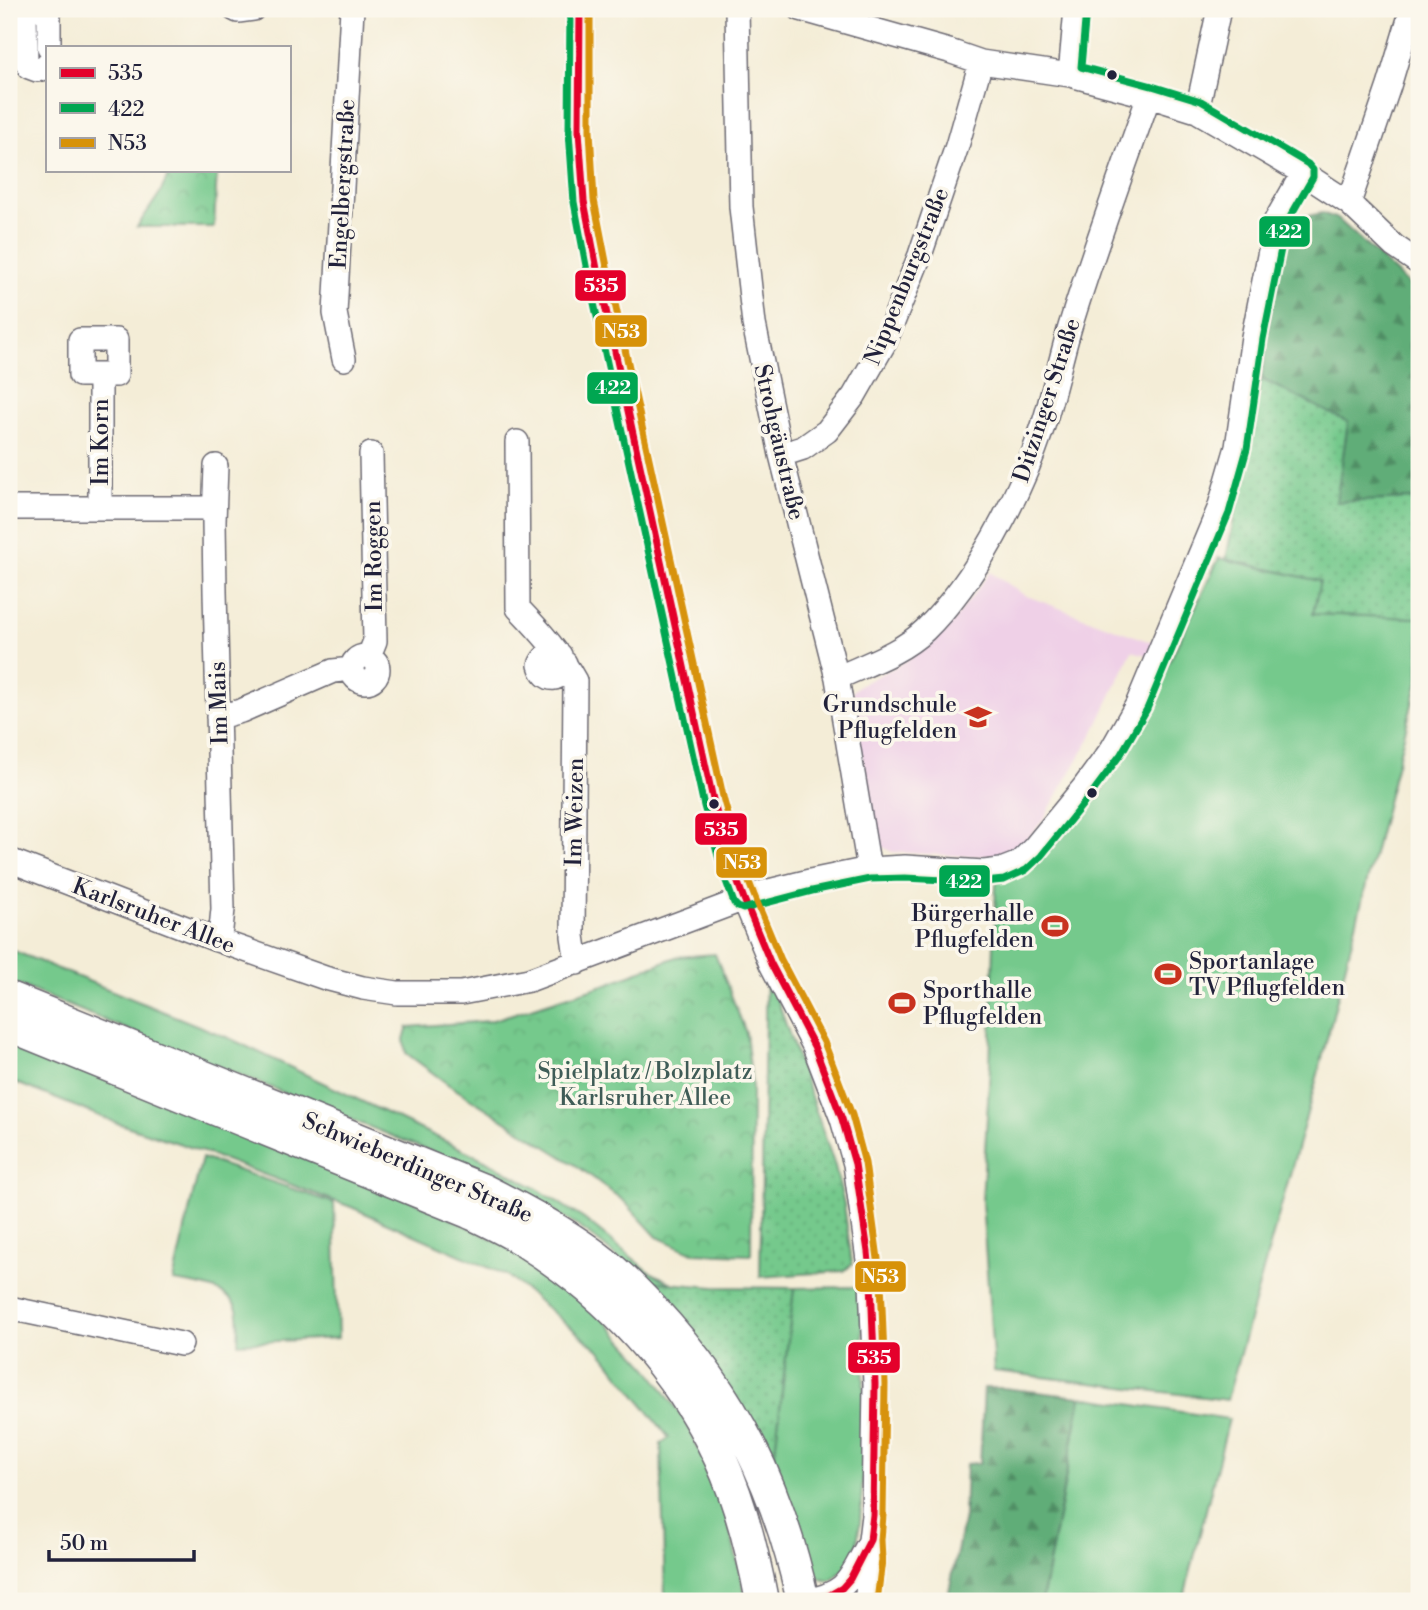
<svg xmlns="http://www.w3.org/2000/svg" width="1428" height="1610" font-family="'Libre Bodoni',serif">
<defs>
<pattern id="forest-firs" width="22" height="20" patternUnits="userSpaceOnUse" patternTransform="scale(1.75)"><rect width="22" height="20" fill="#60ad78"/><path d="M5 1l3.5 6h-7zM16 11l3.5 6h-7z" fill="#4f8c64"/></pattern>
<pattern id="park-crowns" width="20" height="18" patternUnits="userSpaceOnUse" patternTransform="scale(1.75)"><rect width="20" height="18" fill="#75c98c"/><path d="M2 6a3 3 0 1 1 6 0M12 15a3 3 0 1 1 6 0" fill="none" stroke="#65ac7a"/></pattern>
<pattern id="garden-dots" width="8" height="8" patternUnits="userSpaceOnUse" patternTransform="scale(1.75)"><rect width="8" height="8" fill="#75c98c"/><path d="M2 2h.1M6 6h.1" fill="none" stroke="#65ac7a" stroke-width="1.8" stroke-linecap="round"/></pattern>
</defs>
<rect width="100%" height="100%" fill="#fbf7ec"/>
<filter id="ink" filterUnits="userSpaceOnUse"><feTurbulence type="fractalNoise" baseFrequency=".0143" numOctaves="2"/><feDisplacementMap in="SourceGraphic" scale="14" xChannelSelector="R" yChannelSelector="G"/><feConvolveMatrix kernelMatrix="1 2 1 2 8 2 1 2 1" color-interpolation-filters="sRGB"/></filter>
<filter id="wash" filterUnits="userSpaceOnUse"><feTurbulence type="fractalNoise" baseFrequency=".00686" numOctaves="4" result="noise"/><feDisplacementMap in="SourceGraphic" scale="28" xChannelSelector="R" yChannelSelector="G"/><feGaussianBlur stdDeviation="1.57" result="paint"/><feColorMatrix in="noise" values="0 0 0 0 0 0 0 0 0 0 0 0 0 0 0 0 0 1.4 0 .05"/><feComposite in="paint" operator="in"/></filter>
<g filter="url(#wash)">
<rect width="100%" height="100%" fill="#f4edd7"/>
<path fill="#efd0e7" d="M990 572 1024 595 1156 644 1150 656 1132 651 1095 730 1043 820 1024 843 1009 852 989 856H965L892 852 881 846 876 836 853 703V691L858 686 906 661 953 622Z"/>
<path fill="#75c98c" stroke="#4c7664" stroke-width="2" d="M1219 558 1320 581 1313 614 1419 618V677L1318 1074 1227 1400 994 1371 982 1202 990 1066 996 883 1055 843 1102 791 1128 747Z
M9 949 231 1039 487 1161 536 1188 584 1219 650 1272 672 1283 645 1281 588 1233 537 1200 503 1182 442 1156 177 1050 9 981Z
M9 1038 435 1210 520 1253 596 1311 649 1369 687 1424 723 1502 747 1601H665L661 1443 669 1438 601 1352 508 1276 351 1207 187 1146 117 1123 9 1080Z
M202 1158 334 1203 338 1338 238 1343C238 1333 240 1319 237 1309 229 1287 193 1284 173 1281L194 1190Z
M852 1287 859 1288 862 1293 865 1439 860 1523 857 1544 850 1564 831 1581C818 1580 814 1576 807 1566L773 1468 794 1288Z
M1081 1397 1229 1419 1183 1601H1042Z"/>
<path fill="url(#forest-firs)" stroke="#41685a" stroke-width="2" d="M1322 213 1338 219 1419 294 1409 348 1419 360V499L1336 502 1348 422 1261 379 1274 286 1284 238 1298 218Z
M984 1388H1003L1081 1397 1042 1601H947L964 1517 966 1464 980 1463Z"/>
<path fill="url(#park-crowns)" stroke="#4c7664" stroke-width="2" d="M171 170H217L214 227H137L160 193Z
M715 954 746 1033 752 1086 751 1255 693 1253 657 1237 625 1202 580 1168 449 1085 406 1053 404 1039 408 1027 490 1021 607 984 676 957Z"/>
<path fill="url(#garden-dots)" stroke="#4c7664" stroke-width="2" d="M1261 379 1348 422 1336 502 1419 499V618L1313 614 1320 581 1226 559Z
M766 967 835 1166 844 1204 852 1264 844 1271 760 1277Z
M645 1281 714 1287 794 1288 773 1468Z"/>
</g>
<g filter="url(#ink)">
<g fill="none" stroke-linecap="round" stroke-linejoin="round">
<g stroke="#6c6972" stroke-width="26">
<path id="minor" d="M33 9 30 10 25 17 26 61 29 67 37 70 46 68 47 64
M40 9 43 10 49 17V47
M234 9 238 11 253 9
M580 9 579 131 584 201 597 269 714 804 732 867 744 899 771 964 814 1046 842 1119 855 1164 871 1282 875 1384 873 1515 870 1540 872 1559 866 1601
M737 9 741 207 754 324 781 455 837 678 869 869
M800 9 949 51 981 62 1070 75 1149 96 1197 111 1303 173 1349 203 1394 246 1419 263
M1070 75 1076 9
M1197 111 1219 9
M1349 203 1389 86 1412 9
M344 359 335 313 352 9
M100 375H80V340H116V375H100V508
M517 442 518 608C540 631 560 653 575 681L573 936 577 963
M781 455 803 448 827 431 854 396 885 342 920 255 957 146 981 62
M216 466 214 521 215 592 223 909 221 929 217 940
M9 508H214
M560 655C549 653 544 655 540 665 545 683 562 683 565 663
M352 669a13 13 0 1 1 26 0a13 13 0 1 1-26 0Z
M369 656 375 641 371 454
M837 678C867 664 901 653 925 630 977 579 1019 497 1042 429 1053 396 1060 361 1070 327 1094 249 1122 172 1149 96
M218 717 241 711 333 671 352 669
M9 860 217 940 325 978 363 988 397 993H461L529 980 744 899 761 893 810 881 869 869 905 867 984 872 1001 870 1019 863 1033 849 1084 787 1112 749 1137 705 1219 509 1237 447 1253 337 1276 220 1303 173
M9 1308 181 1344
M805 1601C849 1593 849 1579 869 1543"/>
</g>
<g stroke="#6c6972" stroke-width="35">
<path id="secondary" d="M9 998 483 1190C519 1208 555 1227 588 1251 613 1268 634 1290 655 1312 735 1398 778 1487 803 1601
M9 1025 469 1212C488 1221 508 1230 526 1242 609 1294 678 1368 720 1458 741 1503 753 1553 762 1601"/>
</g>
<use href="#minor" stroke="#fff" stroke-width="23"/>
<use href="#secondary" stroke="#fff" stroke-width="32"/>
<g stroke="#fbf7ec" stroke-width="12">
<path id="bus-1" d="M580 9 579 131 584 201 597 269 714 804 732 867 744 899 771 964 814 1046 842 1119 855 1164 868 1252 871 1282 875 1384 873 1515 870 1540 850 1579 842 1588 828 1596 805 1601"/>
</g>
<g stroke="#fbf7ec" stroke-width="12">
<path id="bus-2" d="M570 9 569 132 574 202 587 271 704 806 722 870 734 903 738 907 743 909 812 891 870 879 905 878 984 882 1004 880 1026 870 1041 856 1092 793 1121 754 1147 709 1229 513 1247 449 1263 339 1286 224 1313 177V170L1308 164 1201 101 1152 86 1081 67 1086 10"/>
</g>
<g stroke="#fbf7ec" stroke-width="12">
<path id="bus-3" d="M590 9V131L594 200 607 267 724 801 742 864 754 895 781 960 824 1042 852 1115 865 1163 881 1281 885 1384 883 1515 881 1540 882 1560 877 1601"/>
</g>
<use href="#bus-1" stroke="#e4002b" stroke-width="7"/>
<use href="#bus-2" stroke="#00a651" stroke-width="7"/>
<use href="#bus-3" stroke="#d79209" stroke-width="7"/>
</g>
</g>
<defs>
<g id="school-bare" transform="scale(2.1)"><path d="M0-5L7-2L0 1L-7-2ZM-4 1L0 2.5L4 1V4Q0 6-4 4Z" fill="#c8321e" stroke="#fbf7ec" stroke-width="2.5" paint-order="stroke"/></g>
<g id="stadium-bare" transform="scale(2.1)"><path d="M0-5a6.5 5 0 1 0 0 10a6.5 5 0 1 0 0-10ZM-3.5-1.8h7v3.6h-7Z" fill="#c8321e" stroke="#fbf7ec" stroke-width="2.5" paint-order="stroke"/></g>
</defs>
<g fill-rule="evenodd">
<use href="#school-bare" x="978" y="717"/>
<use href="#stadium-bare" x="1055" y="926"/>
<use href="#stadium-bare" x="1168" y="974"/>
<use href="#stadium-bare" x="902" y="1003"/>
</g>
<g fill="#22223b" stroke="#fbf7ec" stroke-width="2.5">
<circle cx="1112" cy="75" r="6"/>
<circle cx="1092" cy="793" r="6"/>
<circle cx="714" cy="804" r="6"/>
</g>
<g text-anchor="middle" stroke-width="7" stroke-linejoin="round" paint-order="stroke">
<g font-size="23" fill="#22223b" stroke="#fbf7ec">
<text transform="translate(342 184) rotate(-87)" y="8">Engelbergstraße</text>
<text transform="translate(906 276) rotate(-68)" y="8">Nippenburgstraße</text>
<text transform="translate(1046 400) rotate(-72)" y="8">Ditzinger Straße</text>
<text transform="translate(100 442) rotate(-90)" y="8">Im Korn</text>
<text transform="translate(780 442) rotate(77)" y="8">Strohgäustraße</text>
<text transform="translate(373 556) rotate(-91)" y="8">Im Roggen</text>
<text transform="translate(218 703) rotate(-92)" y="8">Im Mais</text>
<text transform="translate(574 812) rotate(-89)" y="8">Im Weizen</text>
<text transform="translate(154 915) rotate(21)" y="8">Karlsruher Allee</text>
<text transform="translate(418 1167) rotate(23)" y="8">Schwieberdinger Straße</text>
</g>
<g font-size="23" fill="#22223b" stroke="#fbf7ec" text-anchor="end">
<text x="957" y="712">Grundschule<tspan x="957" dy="26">Pflugfelden</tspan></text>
<text x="1034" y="921">Bürgerhalle<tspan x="1034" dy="26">Pflugfelden</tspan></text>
<text x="1189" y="969" text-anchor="start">Sportanlage<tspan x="1189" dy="26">TV Pflugfelden</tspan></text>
<text x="923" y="998" text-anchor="start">Sporthalle<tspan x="923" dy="26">Pflugfelden</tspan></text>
</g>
<g font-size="23" fill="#3f5c57" stroke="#fbf7ec">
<text x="645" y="1079">Spielplatz / Bolzplatz<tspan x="645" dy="26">Karlsruher Allee</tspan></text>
</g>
</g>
<g stroke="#fbf7ec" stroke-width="2.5">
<rect x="1258" y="215" width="53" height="33" rx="7" fill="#00a651"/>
<rect x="574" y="269" width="53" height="33" rx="7" fill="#e4002b"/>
<rect x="594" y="314" width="54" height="34" rx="7" fill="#d79209"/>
<rect x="586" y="371" width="53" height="34" rx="7" fill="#00a651"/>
<rect x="694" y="812" width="54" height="34" rx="7" fill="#e4002b"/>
<rect x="715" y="846" width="53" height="33" rx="7" fill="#d79209"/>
<rect x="938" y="864" width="53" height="34" rx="7" fill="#00a651"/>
<rect x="854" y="1260" width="53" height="33" rx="7" fill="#d79209"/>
<rect x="847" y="1341" width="54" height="33" rx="7" fill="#e4002b"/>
</g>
<g font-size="19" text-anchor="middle" font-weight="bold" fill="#fff">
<text x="1284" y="238">422</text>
<text x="601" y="292">535</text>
<text x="621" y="338">N53</text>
<text x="613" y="394">422</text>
<text x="721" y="836">535</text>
<text x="742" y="869">N53</text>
<text x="964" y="888">422</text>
<text x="880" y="1283">N53</text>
<text x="874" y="1364">535</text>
</g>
<rect width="1428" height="1610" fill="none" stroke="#fbf7ec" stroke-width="35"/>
<rect x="46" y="46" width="245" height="126" fill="#fbf7ec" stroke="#a4a2a5" stroke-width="2"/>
<rect x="60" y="68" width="35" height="10" fill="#e4002b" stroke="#a4a2a5" stroke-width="2"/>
<text x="108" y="80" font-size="21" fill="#22223b">535</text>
<rect x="60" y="103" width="35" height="10" fill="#00a651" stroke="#a4a2a5" stroke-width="2"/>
<text x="108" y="116" font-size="21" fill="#22223b">422</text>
<rect x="60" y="138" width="35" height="10" fill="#d79209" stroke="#a4a2a5" stroke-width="2"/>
<text x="108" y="150" font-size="21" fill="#22223b">N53</text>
<path d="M49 1550v10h145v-10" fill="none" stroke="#22223b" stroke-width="3.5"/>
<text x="60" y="1550" font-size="21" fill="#22223b" stroke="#fbf7ec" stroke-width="5" paint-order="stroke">50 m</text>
</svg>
